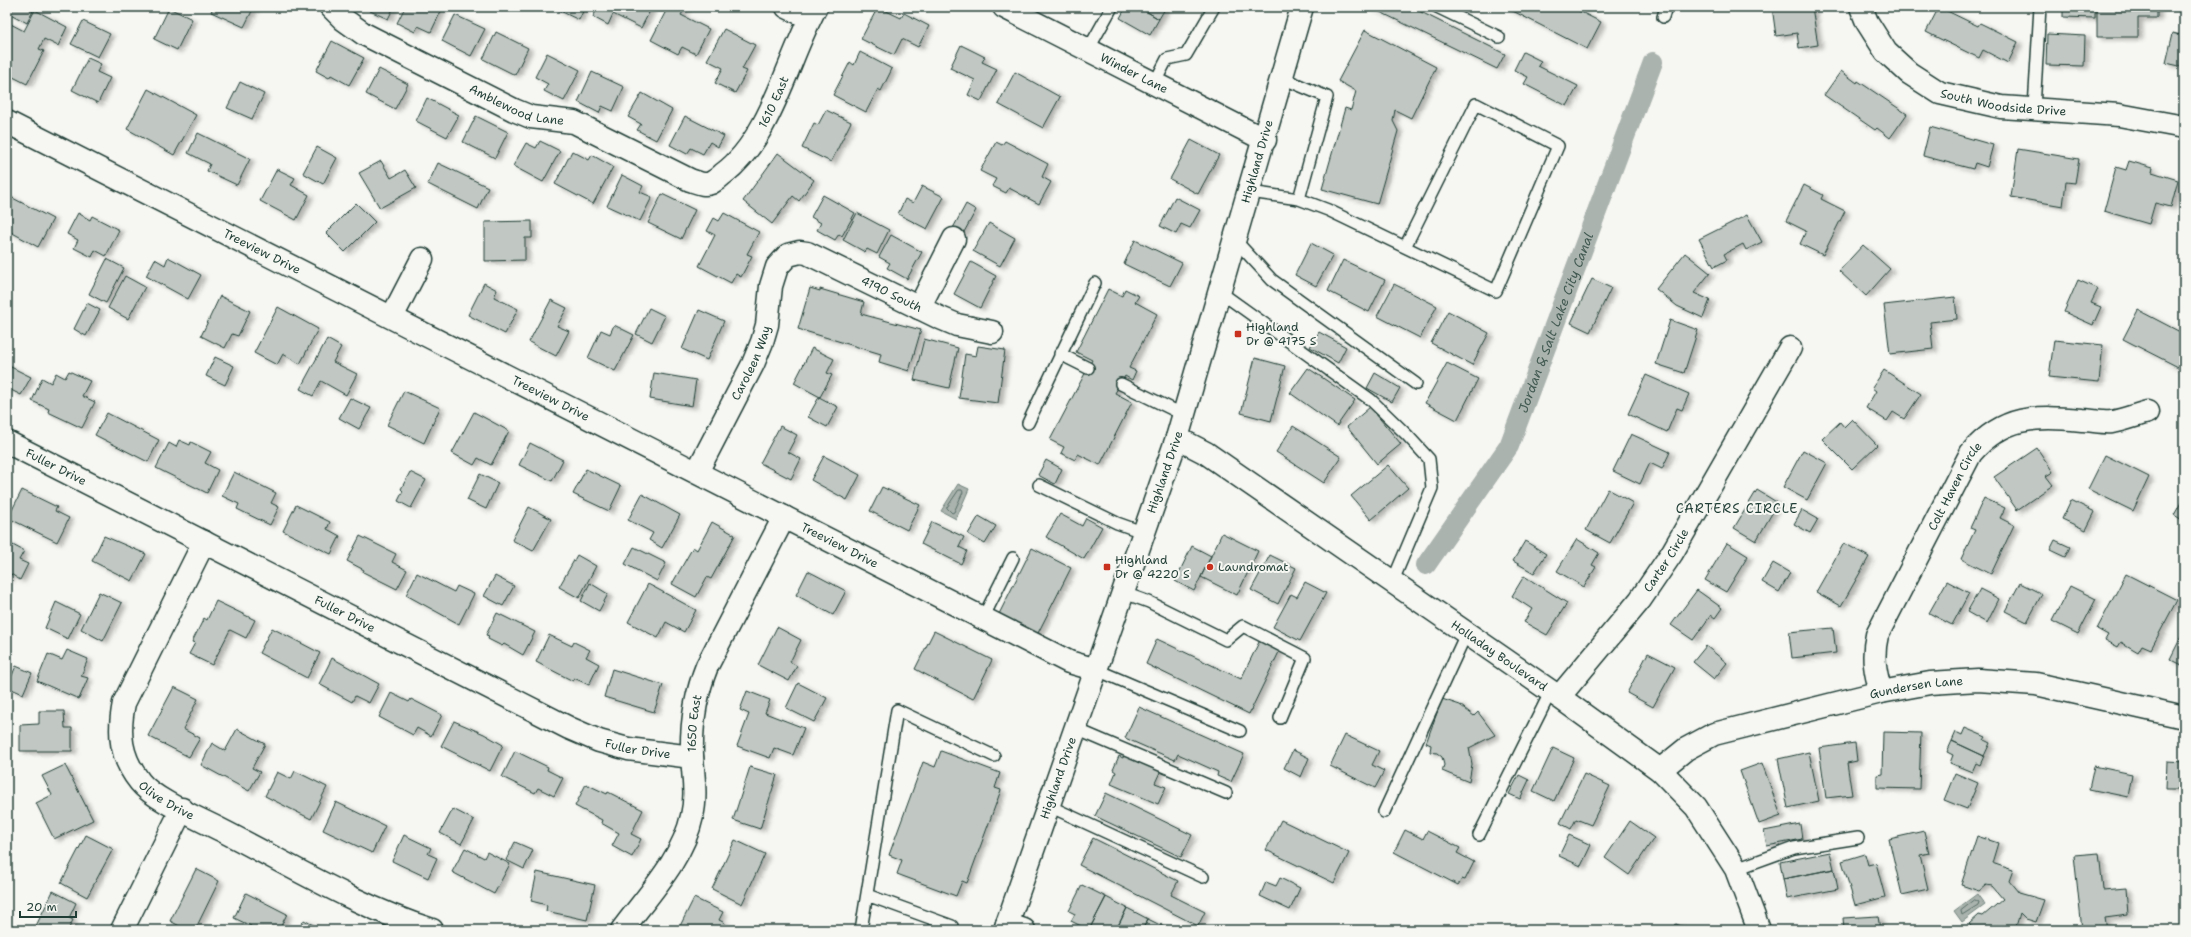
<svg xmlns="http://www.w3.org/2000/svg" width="2191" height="937" font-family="'Shantell Sans',sans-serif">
<defs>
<filter id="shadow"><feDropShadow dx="4.5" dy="2.5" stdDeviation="2" flood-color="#0004"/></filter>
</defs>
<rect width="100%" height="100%" fill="#f6f6f2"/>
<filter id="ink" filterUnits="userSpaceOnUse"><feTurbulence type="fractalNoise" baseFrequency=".025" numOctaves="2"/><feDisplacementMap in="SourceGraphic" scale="8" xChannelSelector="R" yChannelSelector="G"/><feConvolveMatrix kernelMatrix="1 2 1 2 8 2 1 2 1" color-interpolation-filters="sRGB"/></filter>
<g filter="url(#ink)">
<path fill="#aab3ae" stroke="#72847d" d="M958 484 969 489 956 519 941 511Z
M1977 894 1985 905 1962 922 1954 911Z"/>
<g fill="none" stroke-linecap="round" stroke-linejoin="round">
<path stroke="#576c65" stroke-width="1" d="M959 490H962L963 492 954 512 952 513 947 508Z
M1975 900 1979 902 1978 905 1962 915 1961 911Z"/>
<path stroke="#aab3ae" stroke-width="20" id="s1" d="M1426 565 1509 446 1653 62"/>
</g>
<path fill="#c1c8c3" stroke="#1f3d34" filter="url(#shadow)" d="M7 7H26L33 11 27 23 7 12Z
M213 7H254L244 27 211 12Z
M372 7H371H394L388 19 370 11Z
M405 7H443L431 32 418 26 415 32 397 23Z
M557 7H585L579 20 556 9Z
M598 7H652L641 28 613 14 608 25 593 17Z
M668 7 685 8 681 15 709 29 696 54 682 47 678 54 651 40Z
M878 7 901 18 904 13 929 26 918 47 902 39 894 55 861 39Z
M1126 7H1139L1159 19 1150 35 1120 18Z
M1139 7H1166L1159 19Z
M1370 7H1411L1505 54 1497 69Z
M1505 7H1571L1601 22 1587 49Z
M1772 7H1812L1818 45 1799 48 1797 33 1776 36Z
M1939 7 1978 26 1980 23 2018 42 2008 63 1983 50 1979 58 1926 32Z
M2063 7H2095V18L2063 17Z
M2097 7H2157V18H2138V37H2097Z
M169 8 192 19 177 50 154 39Z
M35 10 67 27 58 46 44 39 39 49 44 51 27 84 7 74V22L24 31Z
M455 15 485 29 471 56 442 41Z
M83 21 110 34 98 57 71 44Z
M724 29 755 45 742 69 747 71 735 93 715 83 723 68 707 60Z
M1365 30 1436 67 1411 118 1395 110 1393 121 1398 131 1377 204 1322 189 1345 108 1351 110 1356 91 1338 81Z
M496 32 528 48 515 75 483 59Z
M2173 33 2184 36V67L2166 63Z
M2047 34 2085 36 2084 66 2046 65Z
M332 41 364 58 349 85 331 75 329 78 316 71Z
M961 45 985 57 982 62 997 69 981 101 968 95 975 80 950 68Z
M860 52 892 69 881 91 878 89 866 112 833 95 850 62 854 65Z
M1523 52 1541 61 1538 66 1578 86 1567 106 1524 84 1528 77 1514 70Z
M547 53 580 70 564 101 544 91 548 84 535 77Z
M88 58 101 64 97 72 110 78 98 103 72 90Z
M379 69 408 84 395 109 366 94Z
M1841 71 1857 83 1858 81 1907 114 1890 138 1877 128 1875 130 1824 95Z
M592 72 624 87 613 111 602 106 599 113 578 102Z
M1015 72 1060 97 1043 128 998 104Z
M240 82 264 94 252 119 227 108Z
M148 89 196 115 174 155 127 129Z
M642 93 672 110 656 140 637 130 641 124 628 117Z
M427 98 459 115 447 137 416 121Z
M826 110 851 122 831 162 802 148 814 123 818 125Z
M476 116 508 132 495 158 463 142Z
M685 116 724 136 718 147 710 142 703 154 691 148 687 154 670 145Z
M1930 127 1993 145 1987 167 1975 163 1973 169 1923 156Z
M198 133 250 159 237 185 207 171 210 164 188 153Z
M1191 140 1219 155 1198 194 1170 179Z
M540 141 560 151 543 182 513 166 526 143 536 148Z
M1005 141 1048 164 1042 177 1051 182 1039 204 1009 188 1006 193 992 186 996 179 980 171 996 142 1002 145Z
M317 147 337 158 323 184 303 173Z
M2018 149 2079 159 2075 183 2066 182 2063 206 2011 197Z
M572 151 589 160 592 155 613 167 593 204 555 184Z
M778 153 814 180 799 201 793 196 772 224 743 201Z
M381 161 391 178 405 170 416 188 380 208 359 173Z
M2129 161 2153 168 2152 172 2178 180 2171 207 2155 203 2149 224 2104 211 2116 167 2126 170Z
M438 163 488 187 478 209 428 184Z
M277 169 295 178 291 185 309 195 296 220 260 201Z
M622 175 643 186 640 192 652 197 640 221 607 206Z
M1804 185 1823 195 1821 199 1845 211 1823 255 1800 244 1806 231 1786 221Z
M922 186 944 197 927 229 898 214 905 199 913 203Z
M662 194 695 210 681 239 648 223Z
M7 195 53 219 38 247 7 230Z
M823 195 855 213 842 236 839 234 835 240 817 230 821 223 811 217Z
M1175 197 1200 210 1190 228 1181 224 1176 234 1160 226Z
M356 203 375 222 345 252 326 233Z
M966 204 976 210 963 234 953 228Z
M78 213 90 220 92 216 119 230 106 256 95 250 92 257 74 248 78 240 67 234Z
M724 213 759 232 747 254 752 256 741 277 736 274 731 283 699 266 715 235 707 231 714 218 719 221Z
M857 213 889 230 877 254 867 249 865 252 843 240Z
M1747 215 1762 242 1746 250 1743 244 1724 254 1727 260 1714 267 1699 239Z
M532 221V238H525V260L485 261V222Z
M989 223 1015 238 1000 266 973 251Z
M891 235 922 252 907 279 887 268 890 263 879 257Z
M1135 240 1182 263 1170 286 1124 264Z
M1311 243 1333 255 1316 286 1295 275Z
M1863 245 1890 269 1866 296 1839 271Z
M1685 253 1710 273 1694 293 1710 300 1703 318 1677 306 1656 289Z
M168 257 201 275 188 299 146 276 155 259 165 265Z
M107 259 124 268 106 303 89 294Z
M1343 260 1385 280 1369 312 1328 291Z
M971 262 996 276 980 308 954 294Z
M125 276 145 287 128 319 108 308Z
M1592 279 1611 288 1590 332 1571 323Z
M2078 280 2098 289 2091 303 2101 307 2093 325 2064 312Z
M484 283 497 290 494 297 518 309 505 334 468 315Z
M1394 284 1437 306 1420 338 1377 316Z
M810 288 820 291V289L864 302 861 314 921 330 909 371 879 362 881 354 798 329Z
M1108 289 1122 296 1125 289 1139 296 1135 302 1157 314 1129 368 1136 371 1132 380 1125 376 1115 393 1132 402 1100 465 1078 454 1075 460 1061 453 1064 447 1050 440 1092 360 1076 352Z
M220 296 250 311 238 336 232 334 225 348 201 336Z
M1955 297 1957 319 1930 322 1933 349 1890 354 1884 305Z
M551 300 567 308 557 326 569 331 556 356 529 342Z
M87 303 100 310 86 336 74 329Z
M278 307 318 329 300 364 283 354 277 365 254 353Z
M649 308 665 316 652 342 636 334Z
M699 310 724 321 707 360 682 349Z
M2138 310 2184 334V370L2123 339Z
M1448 311 1489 333 1472 365 1431 343Z
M1670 320 1698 330 1684 373 1656 364Z
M614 325 634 335 615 371 588 358 601 330 610 334Z
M1319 332 1346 347 1338 363 1310 347Z
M327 339 341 347 333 362 357 374 346 395 321 381 313 396 300 389Z
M924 339 958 348 949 388 914 380Z
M2054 340 2103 345 2099 382 2049 377Z
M978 346 1005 350 998 403 959 398 965 354 976 356Z
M812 348 834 359 827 373 832 375 820 397 794 383Z
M215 357 234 366 225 385 206 376Z
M1255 358 1285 366 1271 421 1241 413Z
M1447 363 1478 379 1457 420 1425 403Z
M7 365 31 377 21 395 7 388Z
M1308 368 1355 400 1337 426 1290 393Z
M1884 370 1921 394 1904 419 1893 412 1887 421 1866 408 1876 391 1872 388Z
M69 371 90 381 82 396 95 402 82 428 48 412 49 409 32 401 42 378 51 383 56 373 65 378Z
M654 373 696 380 692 406 650 399Z
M1375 373 1400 388 1392 402 1367 388Z
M1646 375 1689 394 1682 410 1677 408 1667 432 1628 414Z
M404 391 440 408 424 443 387 425Z
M819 397 838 407 827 427 808 417Z
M350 398 371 408 359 429 339 418Z
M1370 407 1401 444 1377 464 1347 427Z
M474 412 509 431 491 465 478 458 474 465 452 453Z
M107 413 159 440 148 462 95 435Z
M1852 419 1877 445 1852 469 1822 439 1840 422 1844 427Z
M780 426 797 435 788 452 801 459 791 479 760 463Z
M1293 426 1341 457 1324 483 1276 452Z
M1631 434 1670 452 1662 469 1650 463 1640 484 1613 471Z
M179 440 190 445 191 442 211 452 205 463 218 470 207 493 156 468 169 443 176 447Z
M530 443 563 460 552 481 519 465Z
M2037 448 2053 472 2046 476 2053 485 2017 510 1994 477Z
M1803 450 1827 463 1807 500 1783 487Z
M2105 455 2149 477 2133 511 2088 489Z
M824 456 860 475 847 500 811 480Z
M1046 460 1062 469 1055 484 1038 475Z
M1388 465 1408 488 1371 520 1351 496Z
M586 469 621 486 609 511 573 494Z
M234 472 276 493 271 503 279 507 270 525 237 509 239 504 222 496Z
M410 472 426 480 411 508 398 501 403 491 401 489Z
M480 474 498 483 486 509 467 500Z
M882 487 920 505 907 530 870 511Z
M1608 489 1633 503 1610 543 1586 530Z
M22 490 57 507 55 511 69 518 57 542 8 518Z
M1757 490 1778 503 1756 541 1734 528Z
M642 494 680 515 662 548 649 540 653 533 628 520Z
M1984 498 2005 508 2000 518 2014 525 1991 574 1961 559 1975 530 1970 528Z
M2183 499H2184V521L2174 515Z
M2071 500 2095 512 2086 530 2062 519Z
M296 505 330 522 327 529 340 536 331 554 283 531Z
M529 507 551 519 533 551 512 540Z
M1802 510 1818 519 1810 533 1794 524Z
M1060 514 1082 526 1086 518 1102 527 1084 559 1046 537Z
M979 516 996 526 985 544 968 534Z
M712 522 735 535 711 579 707 577 696 597 672 584 693 547 697 550Z
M932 522 964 537 959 547 967 551 961 564 921 544Z
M1222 533 1258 551 1237 595 1201 577Z
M104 536 146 554 132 581 92 561Z
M360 536 396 554 392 562 407 570 397 589 363 572 364 570 347 561Z
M1577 539 1599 553 1592 565 1596 567 1584 587 1557 571Z
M2055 540 2070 547 2065 557 2050 550Z
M1525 541 1546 554 1534 573 1513 561Z
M7 542 24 551 19 560 28 564 20 580 11 574 7 581Z
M1727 543 1748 556 1726 592 1705 580Z
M1844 543 1869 557 1841 606 1816 592Z
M1192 546 1211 556 1194 591 1175 581Z
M634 547 666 563 657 581 625 564Z
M1032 548 1071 568 1037 635 998 616Z
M577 555 596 566 579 598 559 587Z
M1270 555 1296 568 1278 604 1251 590Z
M1773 563 1790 573 1779 592 1762 582Z
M808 571 846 591 833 615 796 595Z
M417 573 454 592 457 586 474 594 459 624 406 595Z
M2126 574 2177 600 2151 649 2142 645 2138 652 2121 642 2118 647 2105 640 2108 635 2097 629Z
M495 576 514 586 503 606 484 596Z
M1524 576 1567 603 1547 635 1524 622 1532 609 1512 596Z
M1947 581 1969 593 1952 625 1929 613Z
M1305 582 1326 593 1300 641 1273 627 1291 594 1297 597Z
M590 583 608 594 599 611 581 601Z
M2020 583 2042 594 2027 622 2005 611Z
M648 584 696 610 684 632 666 622 658 638 628 622Z
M2070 586 2096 599 2078 634 2052 621Z
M1980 589 1999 599 1987 623 1967 612Z
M1697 590 1722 608 1715 618 1711 615 1693 640 1671 625Z
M99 592 122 603 103 641 81 629Z
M216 601 255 620 246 638 230 630 212 665 189 654 195 643 192 642 204 618 207 620Z
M56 602 80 614 68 639 45 628Z
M497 613 535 632 523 655 504 644 502 646 488 639 489 636 486 635Z
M777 627 801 640 790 662 797 666 789 681 758 665Z
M272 628 320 653 307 678 259 653Z
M1833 628 1836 653 1792 658 1789 632Z
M934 631 992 660 973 699 915 669Z
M2184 631V666L2170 659Z
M549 635 572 646 574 642 590 650 586 657 599 664 589 685 574 678 573 681 536 662Z
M1157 639 1241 679 1260 640 1280 650 1249 714 1146 664Z
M1706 646 1727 663 1714 679 1693 662Z
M67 650 88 659 81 676 88 678 79 699 37 681 48 654 62 660Z
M1648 653 1675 667 1653 707 1627 693Z
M332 658 379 684 369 703 355 696 352 702 319 684Z
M16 666 32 673 23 694 7 687Z
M612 669 663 685 654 712 604 697Z
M798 683 827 698 814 722 786 708Z
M174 687 198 699 183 729 200 738 189 757 148 736Z
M747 691 770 700 765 713 804 728 793 755 774 748 770 758 737 746 749 714 740 710Z
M391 693 409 702 411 699 442 715 431 736 417 728 413 735 379 717Z
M1442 699 1460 705 1474 716 1478 712 1495 735 1469 748 1472 764 1469 782 1442 771 1444 765 1442 757 1437 753 1430 752 1431 745 1426 743Z
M1139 707 1244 754 1231 782 1217 776 1218 772 1178 754 1175 760 1125 738Z
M39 711H64L65 728H72V751H20V725L39 724Z
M454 721 484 734 503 745 490 771 441 746Z
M1965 728 1986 737 1984 740 1990 743 1984 756 1952 741 1956 732 1962 735Z
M237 729 265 744 252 768 260 772 249 791 201 765 212 743 225 751Z
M1883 732 1921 733 1919 789 1877 788V775L1882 774Z
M1345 735 1379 751 1372 765 1384 771 1375 788 1330 766Z
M1952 741 1984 756 1980 765 1976 763 1972 772 1950 763 1953 755 1947 752Z
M1855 743 1857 761 1847 763 1852 795 1826 798 1819 748Z
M1553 748 1574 758 1554 801 1533 791Z
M1293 750 1309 758 1301 777 1284 768Z
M515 751 548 767 547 770 563 778 554 796 538 788 535 793 502 777Z
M941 751 1000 773 995 788 1001 790 967 883 962 881 956 896 897 874 902 860 889 855 923 762 935 767Z
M1809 752 1819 801 1788 808 1778 759Z
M1124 754 1161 770 1155 783 1166 787 1158 804 1111 784 1116 772 1113 770 1119 756 1123 758Z
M2167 761 2184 762V789H2166Z
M1762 763 1781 816 1759 824 1740 771Z
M65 765 93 820 54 839 36 803 52 795 42 776Z
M2094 766 2132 774 2128 797 2089 789Z
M750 767 777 775 760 829 733 820Z
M295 771 327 787 311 819 265 796 277 772 291 779Z
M1955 773 1978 783 1967 809 1944 800Z
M1584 774 1610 786 1591 825 1576 819 1571 829 1560 823Z
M1519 775 1529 780 1520 799 1509 794Z
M586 784 607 794 608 792 643 810 631 834 641 839 632 857 612 846 619 833 601 823 602 820 575 806Z
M1106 793 1192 835 1181 857 1095 816Z
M336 802 385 826 372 853 323 830Z
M453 809 474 820 461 844 440 833Z
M1281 820 1349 853 1334 883 1266 850Z
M1630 821 1654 838 1629 875 1605 858Z
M1800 824 1802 839 1767 846 1764 831Z
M1405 830 1423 839 1427 831 1460 848 1457 853 1474 862 1465 880 1462 879 1458 885 1394 852Z
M1924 831 1929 853 1920 855 1928 889 1902 895 1889 839Z
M86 835 113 849 87 897 61 883Z
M404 835 431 848 428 854 437 858 428 878 392 861Z
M1569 835 1591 845 1581 866 1559 856Z
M1977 836 1998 843 1992 863 2013 870 2009 881 2019 893 2044 900 2036 922 2026 919 2020 913 2015 930H1975L1969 924 1979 915 1983 916 2003 899 1992 886 1986 885 1979 891 1961 885Z
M1093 838 1178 881 1171 895 1205 912 1198 926 1079 865Z
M735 840 765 854 742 904 712 889Z
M515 842 533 850 524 869 506 860Z
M465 848 484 858 487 852 510 864 494 894 452 872Z
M1830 852 1834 869 1783 879 1780 862Z
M2099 853 2103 890 2126 888 2128 915 2105 918 2107 930H2082L2074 855Z
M1865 854 1868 865 1876 863 1885 897 1855 905 1842 861Z
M196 869 219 881 195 930H187L170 921Z
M1834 869 1838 889 1787 899 1783 879Z
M537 872 595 885 587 920 546 911 547 905 531 901Z
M1280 878 1300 888 1290 910 1260 896 1266 882 1276 886Z
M1082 885 1106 897 1089 930 1071 921 1075 914 1069 911Z
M53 891 76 903 69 918 73 920 68 930H34Z
M246 893 287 914 279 930H249L251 926 234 918Z
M1106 897 1127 908 1116 930H1089Z
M694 898 723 912 719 920 725 923 722 930H678Z
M1127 908 1148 919 1142 930H1116Z
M1878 916 1880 930H1844L1843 918Z
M1148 919 1170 930H1142Z
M304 920 322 930H298Z
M1676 924 1692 930H1674Z"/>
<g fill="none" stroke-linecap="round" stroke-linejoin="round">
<g stroke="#1f3d34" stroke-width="14">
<path id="service" d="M1437 7 1499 37
M1663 17 1666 7
M1088 50 1112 7
M1282 78 1327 97 1299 199
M1154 84 1167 59 1186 55 1214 7
M2034 108 2040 7
M1250 192 1299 199 1328 210 1496 291 1558 146 1476 104 1405 247
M1235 240 1272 280 1416 384
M1220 292 1371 400 1407 435 1429 459 1432 488 1392 583
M1060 354 1088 368
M1121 384 1184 415
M1028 423 1095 283
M1039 485 1117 523 1145 533
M1124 593 1149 602 1226 640 1243 626 1305 658 1280 718
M983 618 1013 558
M1097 670 1240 731
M1076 729 1226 793
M1049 806 1203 877
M1384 812 1466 634
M1479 835 1551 691
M1736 869 1794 848 1858 838
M867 895 952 926
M861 930 897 710 994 756"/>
</g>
<g stroke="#1f3d34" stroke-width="25">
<g id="minor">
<path id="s2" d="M331 7 343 19 364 34 514 110 531 117 574 122 690 180C697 182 704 186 711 183 715 181 720 177 723 174 771 139 788 57 816 7"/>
<path d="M787 7 810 18"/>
<path id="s3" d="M1004 7 1265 140"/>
<path id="s4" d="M1861 7 1867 22 1886 52 1909 73 1940 93 2001 107 2119 115 2184 127"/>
<path id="s5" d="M7 122 1069 662 1097 670"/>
<path d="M919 308 954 239"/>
<path d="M392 317 422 259"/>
<path id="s6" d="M7 442 569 728 599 741 628 749 692 757"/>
<path id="s7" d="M697 472 753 364 762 342 767 325 771 286 777 267 788 255 800 252 807 253 938 317 957 325 992 332"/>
<path id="s8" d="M204 542 124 703C118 733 120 757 140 782 154 800 200 819 221 830 290 865 358 907 432 930"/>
<path id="s9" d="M1881 692C1875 672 1872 656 1877 635L1971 453C2004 415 2035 416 2082 420 2091 420 2103 423 2112 422 2124 420 2136 415 2148 412"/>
<path id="s10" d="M1559 697 1640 600 1672 553 1790 348"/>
<path id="s11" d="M1660 770 1686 749 1714 734 1881 692 1930 683 1978 680 2036 684 2184 717"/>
<path d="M1007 924 1024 930"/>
<path d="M122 930 182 809"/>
<path id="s12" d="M622 930C647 896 683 859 692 816 697 796 693 776 692 755 691 723 695 696 707 666L784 517"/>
</g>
</g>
<g stroke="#1f3d34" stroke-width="25">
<g id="tertiary">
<path id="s13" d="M1177 438 1206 453 1559 697 1660 770 1696 807 1736 869 1759 930"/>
</g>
</g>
<g stroke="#1f3d34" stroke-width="25">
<g id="secondary">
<path id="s14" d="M1005 930 1177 438 1302 7"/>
</g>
</g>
<use href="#service" stroke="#f6f6f2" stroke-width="11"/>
<use href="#minor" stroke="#f6f6f2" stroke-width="22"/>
<use href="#tertiary" stroke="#f6f6f2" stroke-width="22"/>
<use href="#secondary" stroke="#f6f6f2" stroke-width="22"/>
</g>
</g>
<g fill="#c8321e" stroke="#f6f6f2" stroke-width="1.5">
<rect x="1234" y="330" width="8" height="8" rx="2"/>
<rect x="1103" y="563" width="8" height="8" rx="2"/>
<circle cx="1210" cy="567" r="4"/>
</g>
<g text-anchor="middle" stroke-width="4" stroke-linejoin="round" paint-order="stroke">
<g font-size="12" fill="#1f3d34" stroke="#f6f6f2">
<text dy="4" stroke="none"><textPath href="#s3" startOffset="146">Winder Lane</textPath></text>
<text dy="4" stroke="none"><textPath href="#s4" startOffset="184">South Woodside Drive</textPath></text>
<text dy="4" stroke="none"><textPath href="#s2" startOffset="528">1610 East</textPath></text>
<text dy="4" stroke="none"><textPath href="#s2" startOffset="212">Amblewood Lane</textPath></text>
<text dy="4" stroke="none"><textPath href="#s14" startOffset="809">Highland Drive</textPath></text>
<text dy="4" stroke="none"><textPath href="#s5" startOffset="286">Treeview Drive</textPath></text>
<text dy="4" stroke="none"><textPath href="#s7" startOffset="352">4190 South</textPath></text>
<text dy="4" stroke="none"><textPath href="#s7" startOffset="122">Caroleen Way</textPath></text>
<text dy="4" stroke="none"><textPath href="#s5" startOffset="610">Treeview Drive</textPath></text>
<text dy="4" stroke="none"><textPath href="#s6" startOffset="55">Fuller Drive</textPath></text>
<text dy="4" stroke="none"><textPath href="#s14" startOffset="485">Highland Drive</textPath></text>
<text dy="4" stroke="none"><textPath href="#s9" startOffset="226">Colt Haven Circle</textPath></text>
<text dy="4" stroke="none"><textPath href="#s5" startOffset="934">Treeview Drive</textPath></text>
<text dy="4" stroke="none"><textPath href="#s10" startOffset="174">Carter Circle</textPath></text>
<text dy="4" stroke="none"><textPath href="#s6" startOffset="379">Fuller Drive</textPath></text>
<text dy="4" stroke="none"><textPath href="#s13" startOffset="389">Holladay Boulevard</textPath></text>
<text dy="4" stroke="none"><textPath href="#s11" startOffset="273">Gundersen Lane</textPath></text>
<text dy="4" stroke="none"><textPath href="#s12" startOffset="228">1650 East</textPath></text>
<text dy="4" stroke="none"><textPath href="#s6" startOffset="703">Fuller Drive</textPath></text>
<text dy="4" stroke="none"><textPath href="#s14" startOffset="161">Highland Drive</textPath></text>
<text dy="4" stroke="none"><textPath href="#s8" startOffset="296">Olive Drive</textPath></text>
</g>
<g font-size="12" fill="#1f3d34" stroke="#f6f6f2" text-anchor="start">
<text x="1246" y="331">Highland<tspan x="1246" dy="14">Dr @ 4175 S</tspan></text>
<text x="1115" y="564">Highland<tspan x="1115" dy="14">Dr @ 4220 S</tspan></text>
<text x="1218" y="571">Laundromat</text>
</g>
<g font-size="13" font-style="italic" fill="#425a52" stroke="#f6f6f2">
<text dy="5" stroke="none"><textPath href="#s1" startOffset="277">Jordan &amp; Salt Lake City Canal</textPath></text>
</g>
<g font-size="13" letter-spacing="1" fill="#1f3d34" stroke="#f6f6f2">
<text x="1737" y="513">CARTERS CIRCLE</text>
</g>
</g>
<rect width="2191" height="937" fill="none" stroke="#f6f6f2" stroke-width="24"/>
<rect x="12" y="12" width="2167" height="913" fill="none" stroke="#1f3d34" stroke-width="1.5" filter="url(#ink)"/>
<path d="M20 911v6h56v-6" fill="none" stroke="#1f3d34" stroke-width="2"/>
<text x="26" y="911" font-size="12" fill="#1f3d34" stroke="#f6f6f2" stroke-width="3" paint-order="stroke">20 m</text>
</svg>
